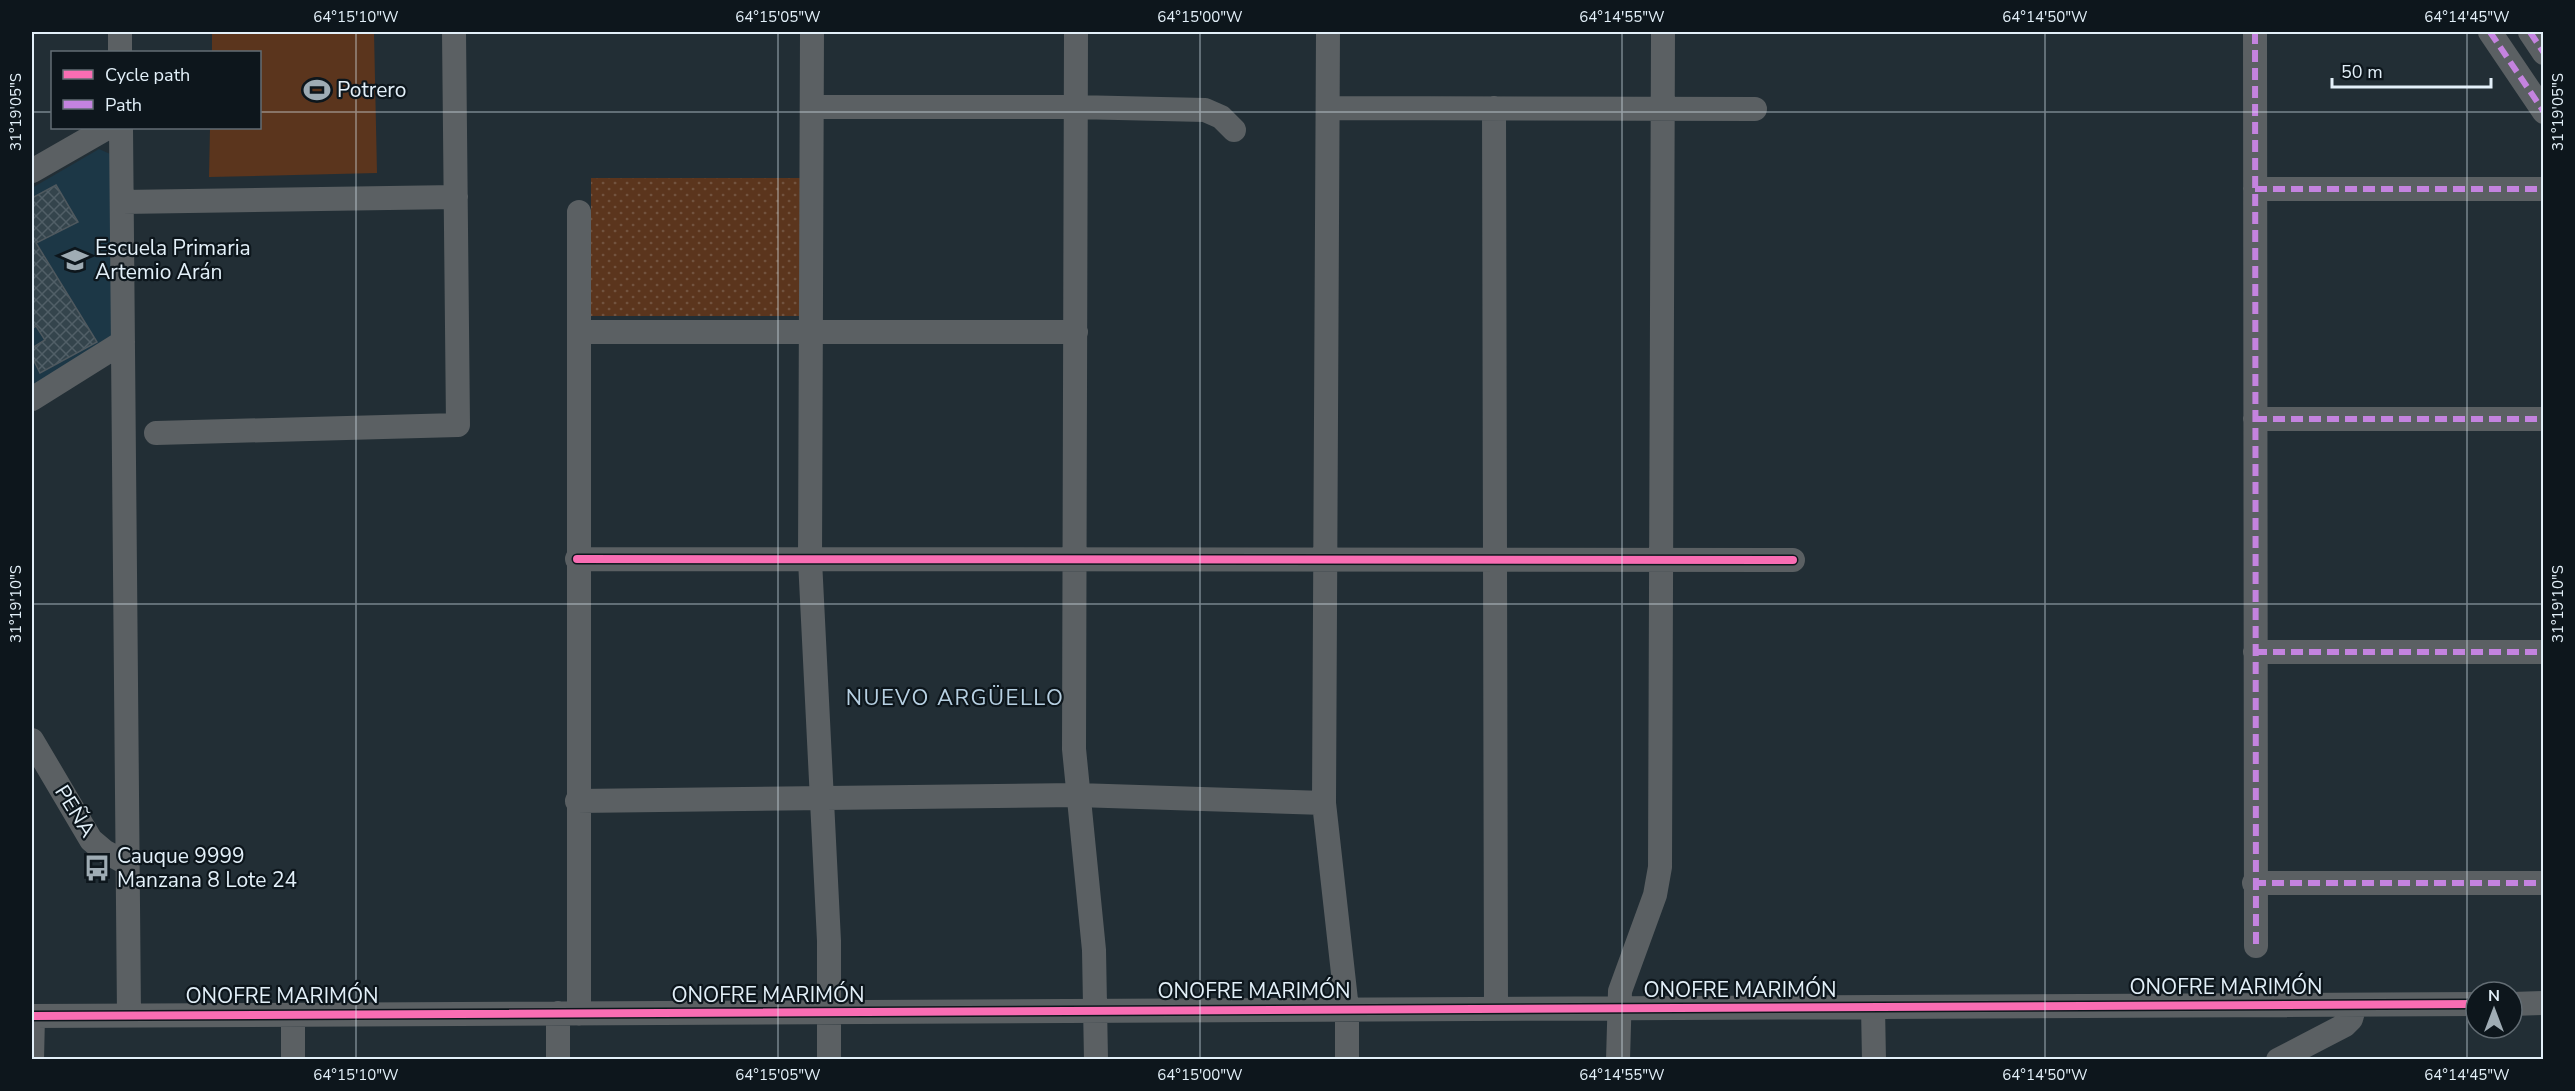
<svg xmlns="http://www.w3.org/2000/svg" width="2575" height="1091" font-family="'Nunito Sans',sans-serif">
<defs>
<pattern id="park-dots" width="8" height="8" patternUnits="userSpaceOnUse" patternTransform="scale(1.5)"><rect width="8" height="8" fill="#5b351d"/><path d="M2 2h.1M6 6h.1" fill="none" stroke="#72533f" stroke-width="1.8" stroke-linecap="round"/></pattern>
<pattern id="building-cross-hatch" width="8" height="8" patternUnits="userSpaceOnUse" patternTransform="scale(1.5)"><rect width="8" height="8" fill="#34444c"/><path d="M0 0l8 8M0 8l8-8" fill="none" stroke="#515f67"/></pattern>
</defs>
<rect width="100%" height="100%" fill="#222e35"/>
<path fill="#1c3746" d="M99 149 117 157 119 333 32 386V188Z"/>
<path fill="#5b351d" d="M212 32H374L377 173 209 177 210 128H260V52H212Z"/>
<path fill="url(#park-dots)" d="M591 178H801V316H591Z"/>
<path fill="url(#building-cross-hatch)" stroke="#4f595f" stroke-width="1.5" d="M56 185 78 222 36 243 97 342 40 373 32 357V348L45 340 36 326 32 329V198Z"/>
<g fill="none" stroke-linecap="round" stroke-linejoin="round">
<path stroke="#5b6063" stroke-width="24" d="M120 32V52
M812 32 810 560 829 941V1060
M1076 32 1074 749 1094 950 1096 1060
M1328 32 1324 803 1347 1009V1060
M2255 32 2256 946
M2490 32 2544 112
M2530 32 2544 53
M812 107H1075L1205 110 1221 117 1234 130
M1329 108 1755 109
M1494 108 1496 1009
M121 128 129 1015
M32 171 107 128
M2255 189H2544
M122 202 456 197
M580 332H1076
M32 399 123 342
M2255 419H2544
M156 433 458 425 454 32
M577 559 1793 560
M2255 652H2544
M32 740 91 840 104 851 126 863
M577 801 1077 795 1324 803
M2254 883H2544
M2512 1004 2544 1003
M1873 1007 1874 1060
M558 1013V1060
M579 1014V212
M32 1016 2476 1004
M32 1060 33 1016
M293 1060V1014
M1618 1060 1620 991 1655 895 1660 867 1663 32
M2278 1060 2345 1025 2351 1019 2355 1005"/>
<path stroke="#c483df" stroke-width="6" stroke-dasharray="12 6" stroke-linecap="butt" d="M2255 32 2256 946
M2490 32 2544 112
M2530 32 2544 53
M2255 189H2544
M2255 419H2544
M2255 652H2544
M2254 883H2544"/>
<g stroke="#0d161c" stroke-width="11">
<path id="cycleway" d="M577 559 1793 560
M32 1016 2476 1004"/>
</g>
<use href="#cycleway" stroke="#f96db3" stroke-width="8"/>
</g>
<path fill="none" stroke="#e3f0f9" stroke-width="1.5" stroke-opacity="0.45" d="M356 32V1060M778 32V1060M1200 32V1060M1622 32V1060M2045 32V1060M2467 32V1060M32 112H52M260 112H2544M32 604H2544"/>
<defs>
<g id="stadium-bare" transform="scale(2.07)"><path d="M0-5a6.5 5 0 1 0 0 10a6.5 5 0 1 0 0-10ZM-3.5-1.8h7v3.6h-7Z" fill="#9facb4" stroke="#0d161c" stroke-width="2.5" paint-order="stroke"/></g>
<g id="school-bare" transform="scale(2.07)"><path d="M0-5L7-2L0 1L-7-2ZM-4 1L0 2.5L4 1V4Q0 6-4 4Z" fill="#9facb4" stroke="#0d161c" stroke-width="2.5" paint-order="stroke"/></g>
<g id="bus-bare" transform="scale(2.07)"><path d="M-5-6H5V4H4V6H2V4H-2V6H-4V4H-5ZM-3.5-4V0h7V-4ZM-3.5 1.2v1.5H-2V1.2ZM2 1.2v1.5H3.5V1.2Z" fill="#9facb4" stroke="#0d161c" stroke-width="2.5" paint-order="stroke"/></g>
</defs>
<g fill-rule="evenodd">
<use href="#stadium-bare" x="317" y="90"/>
<use href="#school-bare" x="75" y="260"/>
<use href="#bus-bare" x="97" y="868"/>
</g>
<g text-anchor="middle" stroke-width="4.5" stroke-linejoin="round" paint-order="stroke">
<g font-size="21" fill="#e3f0f9" stroke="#0d161c" text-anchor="start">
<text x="337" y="97">Potrero</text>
<text x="95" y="255">Escuela Primaria<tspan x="95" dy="24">Artemio Arán</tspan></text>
<text x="117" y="863">Cauque 9999<tspan x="117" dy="24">Manzana 8 Lote 24</tspan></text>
</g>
<g font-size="21" fill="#e3f0f9" stroke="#0d161c">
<text transform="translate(75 811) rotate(58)" y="7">PEÑA</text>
<text x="2226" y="994">ONOFRE MARIMÓN</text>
<text x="1740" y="997">ONOFRE MARIMÓN</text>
<text x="1254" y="998">ONOFRE MARIMÓN</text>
<text x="768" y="1002">ONOFRE MARIMÓN</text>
<text x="282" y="1003">ONOFRE MARIMÓN</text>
</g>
<g font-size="22" letter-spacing="1.5" fill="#b7d0e2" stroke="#0d161c">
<text x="955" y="705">NUEVO ARGÜELLO</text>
</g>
</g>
<rect width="2575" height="1091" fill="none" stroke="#0d161c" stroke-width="66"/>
<rect x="51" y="51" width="210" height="78" fill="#0d161c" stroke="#636d74" stroke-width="1.5"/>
<rect x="63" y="70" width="30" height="9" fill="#f96db3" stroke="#636d74" stroke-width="1.5"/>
<text x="105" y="81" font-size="18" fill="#e3f0f9">Cycle path</text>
<rect x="63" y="100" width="30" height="9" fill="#c483df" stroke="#636d74" stroke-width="1.5"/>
<text x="105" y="111" font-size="18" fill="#e3f0f9">Path</text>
<g transform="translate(2494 1010)"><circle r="28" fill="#0d161c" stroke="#636d74" stroke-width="1.5"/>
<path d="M0-4.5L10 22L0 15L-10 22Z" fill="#9facb4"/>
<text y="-9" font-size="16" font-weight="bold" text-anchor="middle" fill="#e3f0f9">N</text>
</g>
<path d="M2332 78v9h159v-9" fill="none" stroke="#e3f0f9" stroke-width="3"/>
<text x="2341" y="78" font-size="18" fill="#e3f0f9" stroke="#0d161c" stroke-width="4.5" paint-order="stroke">50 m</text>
<rect x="33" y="33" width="2509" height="1025" fill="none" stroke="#e3f0f9" stroke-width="2"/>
<g font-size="15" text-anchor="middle" fill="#e3f0f9">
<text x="356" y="22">64°15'10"W</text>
<text x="778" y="22">64°15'05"W</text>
<text x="1200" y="22">64°15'00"W</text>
<text x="1622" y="22">64°14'55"W</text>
<text x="2045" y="22">64°14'50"W</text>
<text x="2467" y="22">64°14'45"W</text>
<text transform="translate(16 112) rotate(-90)" y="5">31°19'05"S</text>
<text transform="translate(2558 112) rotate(-90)" y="5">31°19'05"S</text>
<text transform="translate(16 604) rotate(-90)" y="5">31°19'10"S</text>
<text transform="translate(2558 604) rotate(-90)" y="5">31°19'10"S</text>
<text x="356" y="1080">64°15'10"W</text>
<text x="778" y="1080">64°15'05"W</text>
<text x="1200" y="1080">64°15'00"W</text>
<text x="1622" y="1080">64°14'55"W</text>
<text x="2045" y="1080">64°14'50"W</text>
<text x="2467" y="1080">64°14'45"W</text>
</g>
</svg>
